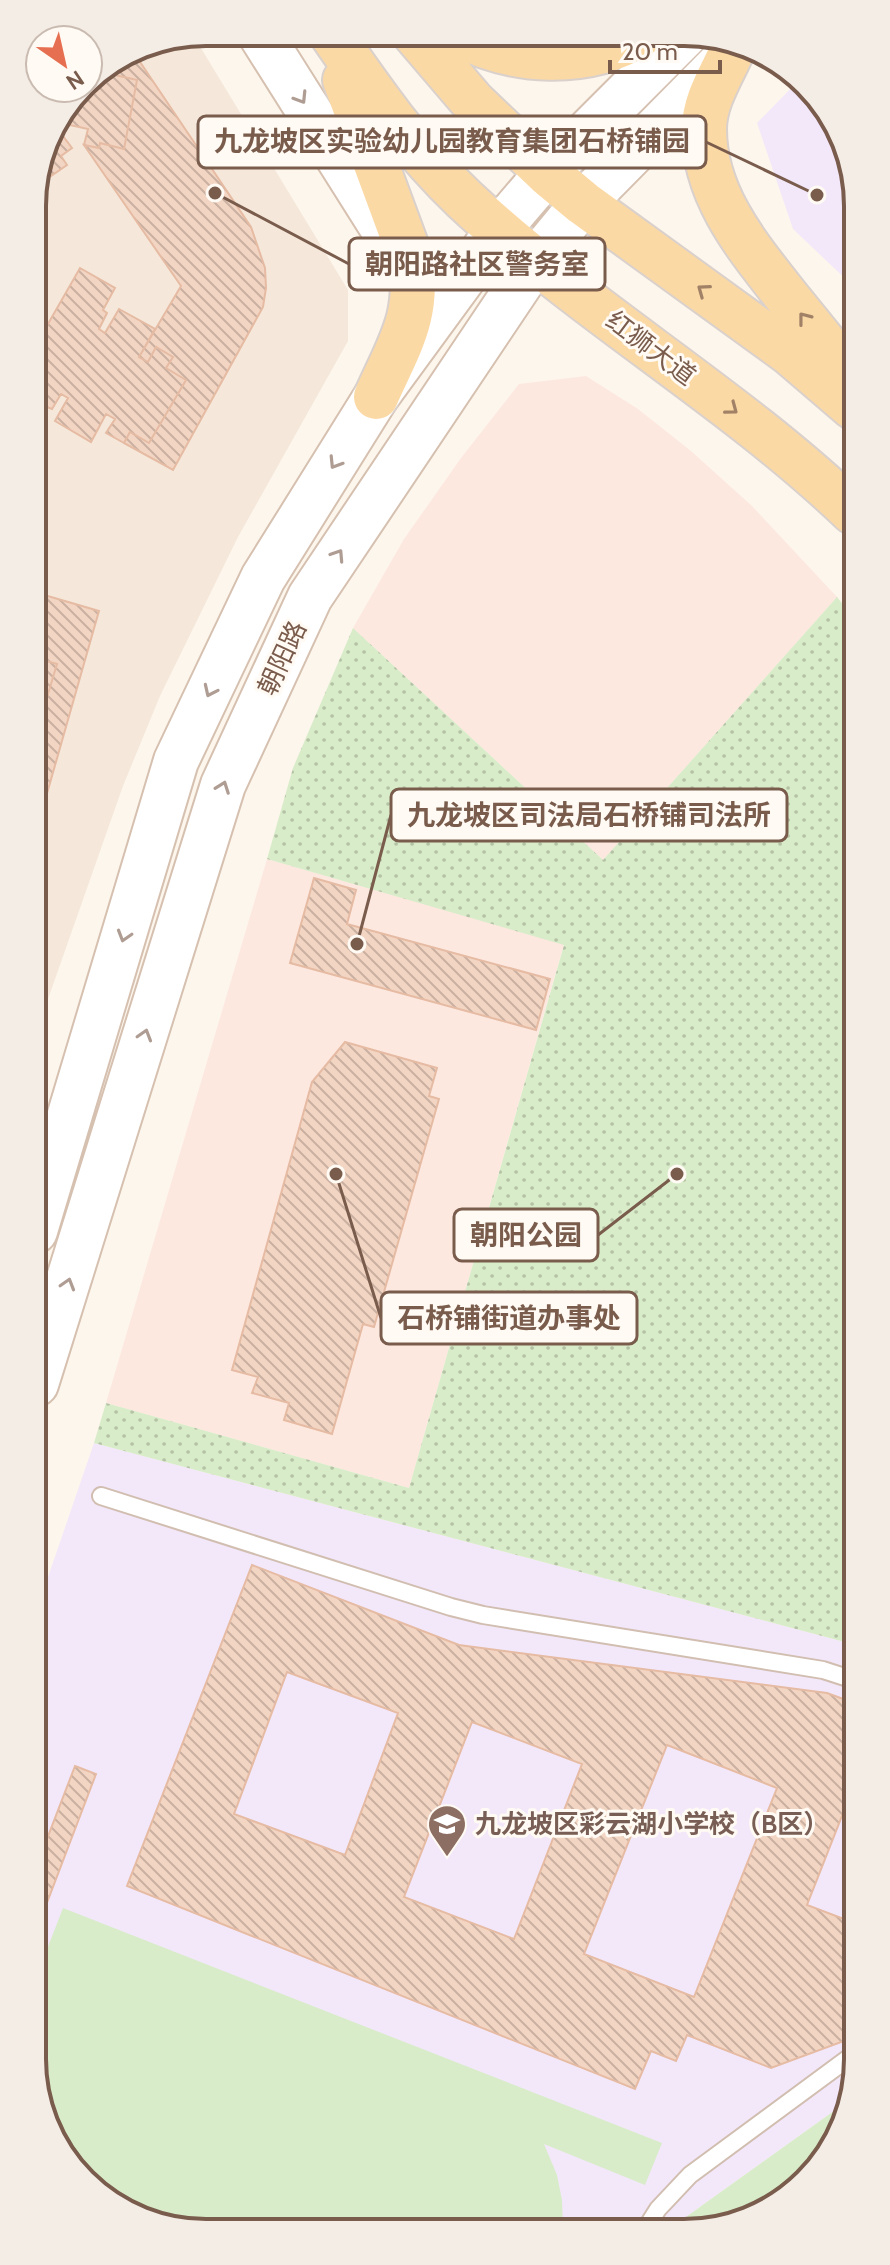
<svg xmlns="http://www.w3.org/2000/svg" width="890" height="2265" font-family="Cabin,'Noto Sans SC',sans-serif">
<defs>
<pattern id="park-dots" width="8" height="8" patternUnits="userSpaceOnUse" patternTransform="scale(2)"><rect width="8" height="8" fill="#d8ecc9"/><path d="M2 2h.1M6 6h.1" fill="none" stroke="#b4c2a5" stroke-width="1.8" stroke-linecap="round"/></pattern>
<pattern id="building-back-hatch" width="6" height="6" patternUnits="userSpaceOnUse" patternTransform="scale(2)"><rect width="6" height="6" fill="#f3d5c3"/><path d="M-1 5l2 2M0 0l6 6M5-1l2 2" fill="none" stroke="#cab0a1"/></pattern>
</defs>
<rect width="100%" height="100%" fill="#fdf6ec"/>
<path fill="#f5e8da" d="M193 35 348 290V341L238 537 160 696 123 786 35 1036 32 194 50 129 81 88H88L91 75 140 45Z"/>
<path fill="#fde8e0" d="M586 376 638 409 691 451 752 506 837 597 603 860 353 628 404 539 461 458 519 384Z
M267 859 564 944 409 1488 106 1403Z"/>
<path fill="#f3e8fa" d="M800 79 807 83 852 161 853 286 793 229 757 123Z
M94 1443 856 1645 858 2070 845 2103 672 2227 172 2230 83 2182 38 2104 36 1612Z"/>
<path fill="#d8ecc9" d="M63 1908 662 2143 645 2185 544 2144 557 2175 562 2200 563 2228 172 2230 83 2182 38 2104 37 1962 44 1957Z
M845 2103 822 2165 729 2227H672Z"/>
<path fill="url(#park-dots)" d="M837 597 854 618 856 1645 94 1443 106 1403 409 1488 564 945 267 859 293 768 353 628 603 860Z"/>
<path fill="url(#building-back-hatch)" stroke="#e6bba3" stroke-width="2" fill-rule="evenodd" d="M132 50 251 227 265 268 266 288 263 307 173 470 124 443 130 432 149 443 186 380 166 368 173 357 156 347 148 362 139 357 181 286 84 145 99 148 100 143 124 149 137 80 115 75 117 70 105 67Z
M105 67 117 70 115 75 137 80 124 149 100 143 99 148 84 145 88 129 70 125 60 132 72 148 61 156 67 165 51 176 48 171 36 179 50 129 81 88 88 86 97 88 101 69Z
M846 150 852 161V234Z
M80 268 115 288 103 310 107 313 99 329 105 333 119 309 155 329 139 357 148 362 156 347 173 357 166 368 186 380 149 443 130 432 124 443 106 433 115 419 106 414 91 442 55 421 68 398 61 394 52 409 47 407 33 428V350Z
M34 592 99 611 46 797 34 793V733L36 734 57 664 35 658 38 645 34 644Z
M34 644 38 645 35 658 57 664 36 734 34 733Z
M314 878 356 890 347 924 550 979 536 1030 290 963Z
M345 1042 437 1068 429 1096 439 1099 374 1327 363 1324 332 1434 284 1420 289 1403 252 1393 258 1377 232 1370 312 1082Z
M252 1565 459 1645 827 1693 857 1704V1789L853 1788 807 1905 857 1924V2008L844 2041 771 2068 687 2035 676 2061 651 2051 635 2089 127 1886ZM287 1672 398 1713 345 1855 234 1814ZM472 1722 582 1764 514 1939 404 1897ZM667 1745 777 1788 694 1997 584 1954Z
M75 1766 96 1774 37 1929V1865Z"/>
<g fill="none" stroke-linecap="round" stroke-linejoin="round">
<g stroke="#d1beb0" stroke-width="20">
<path id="lane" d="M101 1496 451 1607 483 1615 823 1670 857 1681
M646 2228 658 2209 690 2175 858 2051"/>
</g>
<g stroke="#d6c0b0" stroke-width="48">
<path id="secondary" d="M259 32 399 254
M35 1231 176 761 263 578 376 397 499 229 547 173 685 35
M36 1384 223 785 310 597 536 260 583 203 728 56"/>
</g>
<g stroke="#dad1cd" stroke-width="48">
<path id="primary" d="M331 33C371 91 412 150 464 199 586 313 733 397 853 512
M414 33 473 102 547 173 583 203 790 353 853 407
M458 34C513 63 585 68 640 35
M731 53C720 77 704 102 704 129 704 196 748 247 787 297 809 324 831 351 853 379
M345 80 410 256C421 315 399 345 376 397"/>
</g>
<use href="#lane" stroke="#fff" stroke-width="16"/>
<use href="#secondary" stroke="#fff" stroke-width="44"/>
<use href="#primary" stroke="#fbd9a5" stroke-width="44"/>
</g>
<defs><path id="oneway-chevron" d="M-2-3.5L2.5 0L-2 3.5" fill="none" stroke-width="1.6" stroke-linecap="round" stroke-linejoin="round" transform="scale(2)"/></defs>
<g stroke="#af9d94">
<use href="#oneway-chevron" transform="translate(301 98) rotate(58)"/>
<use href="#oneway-chevron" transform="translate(335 463) rotate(122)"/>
<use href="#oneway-chevron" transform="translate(338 555) rotate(-57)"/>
<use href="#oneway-chevron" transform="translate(210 691) rotate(115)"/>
<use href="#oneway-chevron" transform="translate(223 787) rotate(-70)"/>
<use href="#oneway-chevron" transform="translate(124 936) rotate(107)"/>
<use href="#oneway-chevron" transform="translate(145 1035) rotate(-73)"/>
<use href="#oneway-chevron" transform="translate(68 1284) rotate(-73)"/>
</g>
<g stroke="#a18267">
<use href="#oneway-chevron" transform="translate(703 290) rotate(-144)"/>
<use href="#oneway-chevron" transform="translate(804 318) rotate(-128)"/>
<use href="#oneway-chevron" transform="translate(732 409) rotate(37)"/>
</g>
<defs>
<g id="school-pin" transform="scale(2)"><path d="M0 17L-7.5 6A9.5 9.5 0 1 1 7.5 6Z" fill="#8d6e63" stroke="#fffaf3"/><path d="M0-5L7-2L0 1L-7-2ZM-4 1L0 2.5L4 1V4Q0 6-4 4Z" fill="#fff"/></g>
</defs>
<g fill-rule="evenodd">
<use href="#school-pin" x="447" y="1824"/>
</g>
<g text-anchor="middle" stroke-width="6" stroke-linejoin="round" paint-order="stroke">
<g font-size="26" fill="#7a5c4d" stroke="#fffaf3">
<text transform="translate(651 348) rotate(37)" y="9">红狮大道</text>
<text transform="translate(282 658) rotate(-65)" y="9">朝阳路</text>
</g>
<g font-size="26" font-weight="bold" fill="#785e54" stroke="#fffaf3" text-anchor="start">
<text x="475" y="1833">九龙坡区彩云湖小学校（B区）</text>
</g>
</g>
<path d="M0 0H890V2265H0ZM206 46H684A160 160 0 0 1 844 206V2059A160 160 0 0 1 684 2219H206A160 160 0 0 1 46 2059V206A160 160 0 0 1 206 46Z" fill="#f4ede6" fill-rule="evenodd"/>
<path fill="none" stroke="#7a5c4d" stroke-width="4" d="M206 46H684A160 160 0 0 1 844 206V2059A160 160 0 0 1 684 2219H206A160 160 0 0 1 46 2059V206A160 160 0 0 1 206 46Z"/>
<path fill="none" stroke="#7a5c4d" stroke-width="3" d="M817 195L706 142M215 193L349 264M357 944L391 815M677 1174L598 1235M336 1174L381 1318"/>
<g fill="#7a5c4d" stroke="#fffaf3" stroke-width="3">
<circle cx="817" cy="195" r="8"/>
<circle cx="215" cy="193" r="8"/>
<circle cx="357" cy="944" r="8"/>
<circle cx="677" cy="1174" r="8"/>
<circle cx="336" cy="1174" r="8"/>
</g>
<g fill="#fffaf3" stroke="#7a5c4d" stroke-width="3">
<rect x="198" y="116" width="508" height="52" rx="8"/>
<rect x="349" y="238" width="256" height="52" rx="8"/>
<rect x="391" y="789" width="396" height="52" rx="8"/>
<rect x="454" y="1209" width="144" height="52" rx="8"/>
<rect x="381" y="1292" width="256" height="52" rx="8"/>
</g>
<g font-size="28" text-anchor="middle" font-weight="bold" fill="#7a5c4d">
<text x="452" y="151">九龙坡区实验幼儿园教育集团石桥铺园</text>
<text x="477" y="274">朝阳路社区警务室</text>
<text x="589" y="825">九龙坡区司法局石桥铺司法所</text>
<text x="526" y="1245">朝阳公园</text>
<text x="509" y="1328">石桥铺街道办事处</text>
</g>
<g transform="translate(64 64) rotate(146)"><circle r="38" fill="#fffaf3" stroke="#cabbb1" stroke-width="2"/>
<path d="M0-6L14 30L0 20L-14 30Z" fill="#e76f51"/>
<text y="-12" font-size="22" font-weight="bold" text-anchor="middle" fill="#7a5c4d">N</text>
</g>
<path d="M610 60v12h110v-12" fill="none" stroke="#7a5c4d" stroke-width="4"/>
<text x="622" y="60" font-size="24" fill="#7a5c4d" stroke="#fffaf3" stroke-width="6" paint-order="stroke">20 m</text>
</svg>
